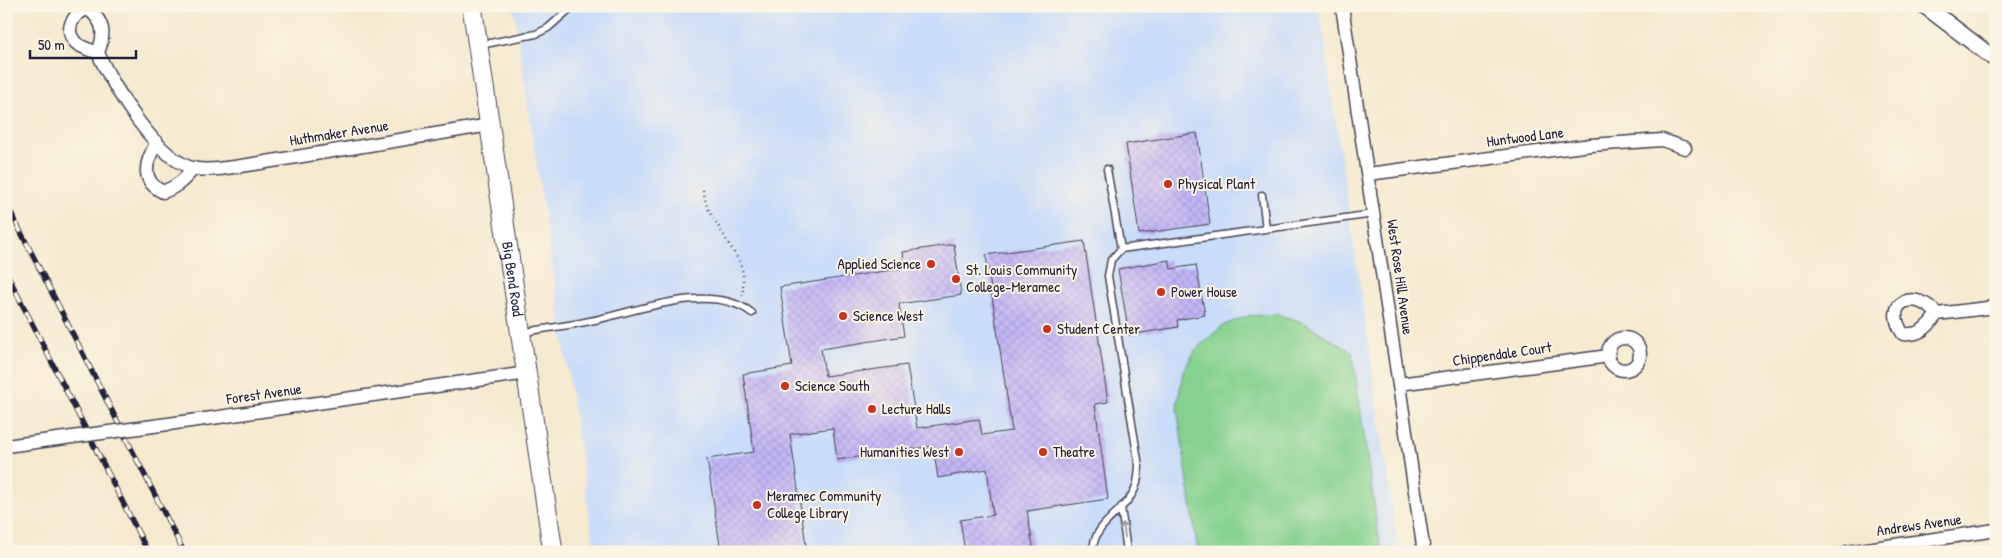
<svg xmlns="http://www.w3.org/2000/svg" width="2002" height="558" font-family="'Patrick Hand',sans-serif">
<defs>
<pattern id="building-cross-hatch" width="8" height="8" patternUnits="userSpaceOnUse" patternTransform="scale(1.25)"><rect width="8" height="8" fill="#c3b6f7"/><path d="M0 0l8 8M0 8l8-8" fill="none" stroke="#a79cd5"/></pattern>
</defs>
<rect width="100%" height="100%" fill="#fcf5e5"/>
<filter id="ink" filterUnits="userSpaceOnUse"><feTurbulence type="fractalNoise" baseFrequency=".02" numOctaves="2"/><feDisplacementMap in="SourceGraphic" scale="10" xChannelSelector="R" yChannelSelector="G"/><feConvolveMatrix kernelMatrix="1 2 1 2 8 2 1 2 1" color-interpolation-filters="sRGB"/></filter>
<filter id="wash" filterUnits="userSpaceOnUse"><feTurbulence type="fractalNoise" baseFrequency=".0096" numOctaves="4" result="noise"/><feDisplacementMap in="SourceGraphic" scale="20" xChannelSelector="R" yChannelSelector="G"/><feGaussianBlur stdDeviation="1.12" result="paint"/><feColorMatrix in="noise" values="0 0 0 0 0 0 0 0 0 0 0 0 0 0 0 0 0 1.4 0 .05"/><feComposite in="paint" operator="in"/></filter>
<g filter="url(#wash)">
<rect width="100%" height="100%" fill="#f5e9cf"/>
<path fill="#c9dcf9" d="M513 6H1319L1399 552H595Z"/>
<path fill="#85d18f" stroke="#547a65" d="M1276 314 1303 322 1352 352 1381 552H1198L1177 407 1183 372 1196 349 1224 325 1248 316Z"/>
<g id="blocks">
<path fill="url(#building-cross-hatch)" d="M1197 133 1210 224 1139 234 1126 144Z
M1084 241 1108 402 1095 404 1108 499 1027 511 1034 552H965L960 520 993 515 987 469 938 478 933 446 837 460 833 428 790 434 807 552H721L707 459 754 452 743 374 792 366 780 287 905 268 903 252 954 244 961 295 899 304 904 336 821 349 825 376 907 365 917 428 979 419 982 435 1012 431 986 255Z
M1169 260 1171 269 1196 265 1205 315 1177 320 1178 327 1129 335 1118 269Z"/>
</g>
</g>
<g filter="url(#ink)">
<use href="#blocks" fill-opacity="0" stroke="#424051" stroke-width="1"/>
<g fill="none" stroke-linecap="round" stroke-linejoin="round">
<g stroke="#424051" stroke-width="9">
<path id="service" d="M480 45 536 34 548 28 573 6
M1262 195 1266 229
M1121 249 1374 214
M522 333C544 328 567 326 590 321 636 312 710 281 752 313
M1121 507 1127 552
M1093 552C1092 526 1119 515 1131 496 1138 486 1138 477 1139 466L1108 276 1111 260 1121 249 1107 169"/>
</g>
<g stroke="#424051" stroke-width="15">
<path id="minor" d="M1342 6 1424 552
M98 53C91 50 82 48 76 43 63 30 73 13 88 9 105 22 105 34 98 53 112 85 159 164 197 169 215 171 235 167 254 164L490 125
M157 142C146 161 139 180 163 192 177 187 185 179 194 168
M1368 174 1591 145 1662 140 1685 148
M1937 314C1917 289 1881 300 1903 334 1920 336 1928 327 1937 314L1996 307
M1608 354a16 16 0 1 1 32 0a16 16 0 1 1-32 0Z
M1399 384 1609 356
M205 419 527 373
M1847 552 1996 530"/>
</g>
<g stroke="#424051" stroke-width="18">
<path id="tertiary" d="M1925 6 1996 60"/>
</g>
<g stroke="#424051" stroke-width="21">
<g id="primary">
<path id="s1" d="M472 6 553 552"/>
</g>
</g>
<path stroke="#424051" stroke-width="2.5" stroke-dasharray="1 4" stroke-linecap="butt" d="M703 190 707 207 739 261 743 273V296"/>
<use href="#service" stroke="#fff" stroke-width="6"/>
<use href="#minor" stroke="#fff" stroke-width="12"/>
<use href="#tertiary" stroke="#fff" stroke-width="15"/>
<use href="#primary" stroke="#fff" stroke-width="19"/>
<g stroke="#22223b" stroke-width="5.5">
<path id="rail" d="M6 203 184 552
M6 272 148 552"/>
</g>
<use href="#rail" stroke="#fcf5e5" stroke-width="4" stroke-dasharray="11" stroke-linecap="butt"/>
<g stroke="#424051" stroke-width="15" stroke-linecap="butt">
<path id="minor-bridge" d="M6 446 205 419"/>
</g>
<use href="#minor-bridge" stroke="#fff" stroke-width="12"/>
</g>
<defs><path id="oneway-shaft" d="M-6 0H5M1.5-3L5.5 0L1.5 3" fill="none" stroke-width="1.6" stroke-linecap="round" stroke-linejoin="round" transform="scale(1.25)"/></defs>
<use stroke="#9c9ca7" href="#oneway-shaft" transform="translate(1124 530) rotate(-98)"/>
</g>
<g fill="#c8321e" stroke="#fcf5e5" stroke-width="2">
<circle cx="1168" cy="184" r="5"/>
<circle cx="931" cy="264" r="5"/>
<circle cx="956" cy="279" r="5"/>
<circle cx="1161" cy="292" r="5"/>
<circle cx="843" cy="316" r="5"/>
<circle cx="1047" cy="329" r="5"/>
<circle cx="785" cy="386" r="5"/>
<circle cx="872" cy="409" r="5"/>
<circle cx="959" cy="452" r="5"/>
<circle cx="1043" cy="452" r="5"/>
<circle cx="757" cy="505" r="5"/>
</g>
<g text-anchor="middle" stroke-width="4" stroke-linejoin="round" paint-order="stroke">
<g font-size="15" fill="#22223b" stroke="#fcf5e5">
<text transform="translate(339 133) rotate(-9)" y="5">Huthmaker Avenue</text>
<text transform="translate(1525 137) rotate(-7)" y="5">Huntwood Lane</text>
<text transform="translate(1400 277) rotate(82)" y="5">West Rose Hill Avenue</text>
<text dy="5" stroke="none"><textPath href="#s1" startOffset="276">Big Bend Road</textPath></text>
<text transform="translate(1502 354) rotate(-8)" y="5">Chippendale Court</text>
<text transform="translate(264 394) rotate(-8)" y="5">Forest Avenue</text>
<text transform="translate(1919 525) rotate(-8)" y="5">Andrews Avenue</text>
</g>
<g font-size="15" fill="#22223b" stroke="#fcf5e5" text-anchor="start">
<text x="1178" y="189">Physical Plant</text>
<text x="921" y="269" text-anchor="end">Applied Science</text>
<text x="966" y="275">St. Louis Community<tspan x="966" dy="17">College-Meramec</tspan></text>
<text x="1171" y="297">Power House</text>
<text x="853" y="321">Science West</text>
<text x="1057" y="334">Student Center</text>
<text x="795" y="391">Science South</text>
<text x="882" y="414">Lecture Halls</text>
<text x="949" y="457" text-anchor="end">Humanities West</text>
<text x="1053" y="457">Theatre</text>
<text x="767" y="501">Meramec Community<tspan x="767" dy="17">College Library</tspan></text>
</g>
</g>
<rect width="2002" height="558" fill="none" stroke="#fcf5e5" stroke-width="25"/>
<path d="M30 50v8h106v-8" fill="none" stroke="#22223b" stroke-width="2.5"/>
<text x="38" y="50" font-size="15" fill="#22223b" stroke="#fcf5e5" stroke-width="4" paint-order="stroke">50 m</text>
</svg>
